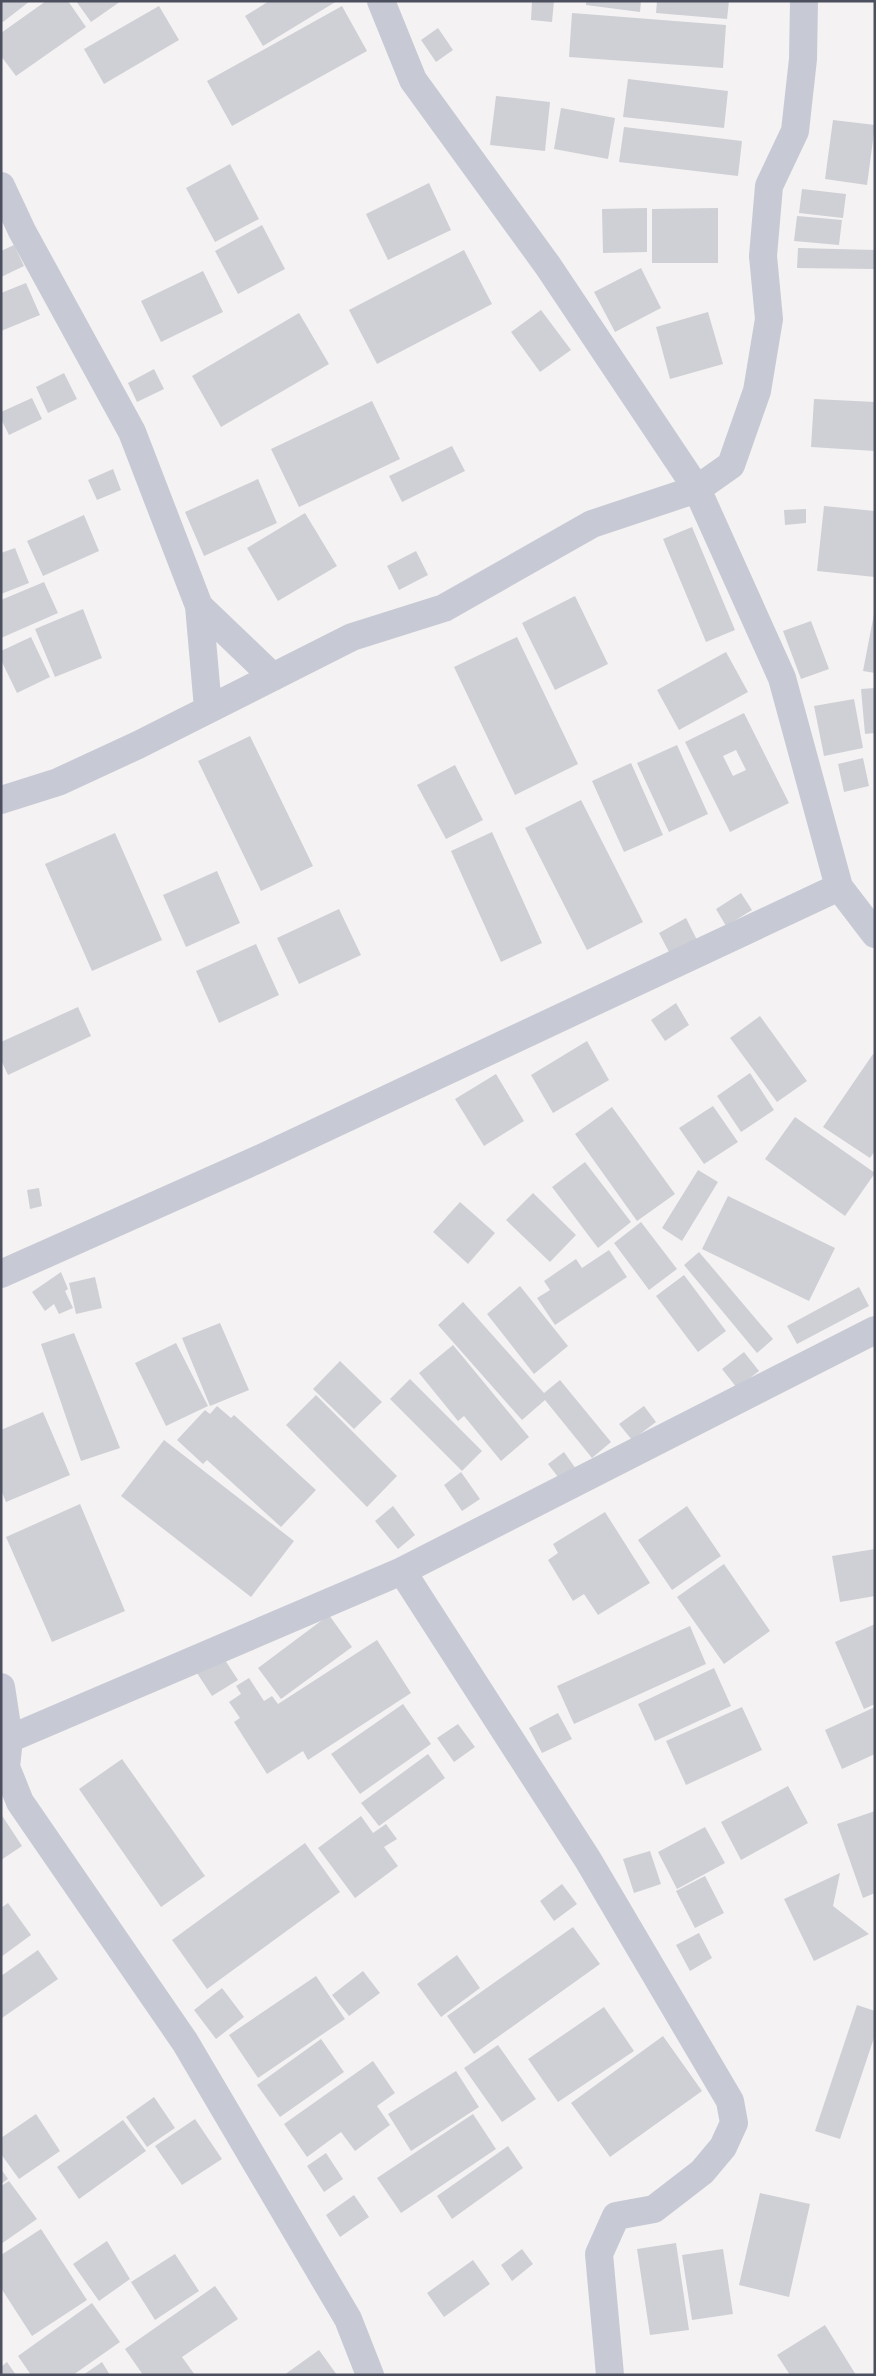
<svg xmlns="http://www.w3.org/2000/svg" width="876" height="2376" font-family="'Varela Round',sans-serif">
<rect width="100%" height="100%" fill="#f4f2f2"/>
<path fill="#cfd0d5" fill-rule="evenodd" d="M1 1H30L3 22 1 20Z
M46 1H68L86 27 16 76 1 56V33Z
M76 1H121L91 22Z
M269 1H337L263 46 245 16Z
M532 1H554L552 22 531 20Z
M586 1H641L640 12 586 5Z
M657 1H729L727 19 656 13Z
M159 6 179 40 104 84 84 49Z
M342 6 367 51 232 126 207 81Z
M572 13 726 25 723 68 569 57Z
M438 28 453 50 436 62 421 40Z
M628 79 728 91 724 128 623 117Z
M496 96 550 102 545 151 490 145Z
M561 108 615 118 608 159 554 149Z
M833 120 875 125 867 185 825 179Z
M624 127 742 141 738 176 619 162Z
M230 164 259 219 215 242 186 188Z
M429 183 451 230 388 260 366 214Z
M802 189 846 194 843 218 799 213Z
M647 208V252L603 253 602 209Z
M718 208V263H652V209Z
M797 216 842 220 839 245 794 241Z
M262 225 285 269 238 294 215 251Z
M14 245 24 266 1 277V251Z
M798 248 875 250V269L797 268Z
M464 250 492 304 377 364 349 310Z
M641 268 661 308 615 332 594 292Z
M203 271 223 312 161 342 141 301Z
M26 283 40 315 1 331V293Z
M541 310 571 350 540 372 511 332Z
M708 312 723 364 670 379 656 327Z
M299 313 329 364 221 427 192 376Z
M154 369 164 389 137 402 128 383Z
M64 373 77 399 48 413 36 387Z
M32 398 42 419 9 435 1 419V412Z
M814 399 875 402V451L811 447Z
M372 401 400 459 299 507 271 449Z
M452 446 465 471 402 502 389 476Z
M113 469 121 490 97 500 88 480Z
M258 479 277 523 204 556 185 512Z
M824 506 875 511V577L817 571Z
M806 509V523L785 525 784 510Z
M305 513 337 566 278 601 247 548Z
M84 515 99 551 43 576 27 541Z
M692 527 735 630 706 642 663 539Z
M15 548 29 583 1 594V553Z
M416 551 428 575 399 590 387 566Z
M44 582 58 613 1 638V600Z
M575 596 608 664 555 690 522 623Z
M83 609 102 658 55 677 35 629Z
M874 614H875V673L863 671Z
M811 621 829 669 801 679 783 631Z
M31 637 50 677 17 693 1 660V651Z
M517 637 578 764 515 795 454 667Z
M726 652 748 692 679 730 657 690Z
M875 688V733L865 734 861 689Z
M854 699 863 748 824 756 814 706Z
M744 713 789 803 730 832 685 742ZM736 750 746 770 733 776 723 756Z
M250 736 313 866 261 891 198 761Z
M677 745 708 814 669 832 637 763Z
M863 758 869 786 844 792 838 764Z
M631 763 663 835 624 852 592 781Z
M455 765 483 820 446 839 417 785Z
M581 800 643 922 587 950 525 828Z
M492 832 542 943 501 962 451 851Z
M115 833 162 940 92 971 45 864Z
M217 871 240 923 186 947 163 895Z
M741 893 752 910 726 926 716 909Z
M339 909 361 955 299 984 277 938Z
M686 918 697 940 670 954 659 933Z
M256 944 279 995 219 1023 196 971Z
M676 1003 689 1025 665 1041 651 1020Z
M78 1007 91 1036 8 1075 1 1060V1042Z
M760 1016 807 1081 777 1102 730 1038Z
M587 1041 609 1080 553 1113 531 1075Z
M873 1054 875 1055V1151L870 1158 823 1127Z
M750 1073 774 1110 741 1132 717 1096Z
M496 1074 524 1121 484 1146 455 1099Z
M713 1106 738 1142 704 1164 679 1128Z
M612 1107 675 1194 637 1221 575 1134Z
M795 1117 875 1173 845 1216 765 1159Z
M585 1162 631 1222 598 1248 552 1187Z
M698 1170 718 1182 682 1241 662 1228Z
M39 1188 42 1206 30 1209 27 1190Z
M533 1193 576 1235 550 1262 506 1220Z
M728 1196 835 1248 809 1301 702 1249Z
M460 1202 495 1233 468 1264 433 1232Z
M641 1222 677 1269 649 1290 614 1243Z
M609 1250 627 1277 555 1325 537 1298 550 1290 544 1281 576 1259 582 1268Z
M699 1252 773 1339 757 1353 684 1265Z
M61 1272 68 1289 65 1291 73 1308 59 1314 54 1304 45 1311 32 1292Z
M684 1275 726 1331 698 1352 656 1296Z
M95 1277 102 1308 76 1314 69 1283Z
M520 1286 568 1346 534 1374 487 1314Z
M859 1287 869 1306 797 1344 787 1326Z
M463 1302 544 1393 560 1380 611 1442 592 1458 545 1400 522 1420 438 1325Z
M220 1323 249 1390 210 1406 182 1338Z
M74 1333 120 1448 81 1461 41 1344Z
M176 1343 208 1406 166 1426 135 1363Z
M453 1345 529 1437 501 1461 464 1416 458 1421 419 1373Z
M744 1352 759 1371 737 1388 722 1369Z
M340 1361 382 1402 354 1429 313 1389Z
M410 1379 482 1451 462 1471 390 1399Z
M316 1395 397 1476 367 1507 286 1425Z
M217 1406 231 1418 234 1415 316 1490 281 1527 207 1460 203 1464 177 1440 205 1410 210 1414Z
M644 1406 656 1422 632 1440 619 1424Z
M43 1412 70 1475 6 1502 1 1490V1430Z
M164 1440 294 1541 251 1597 121 1496Z
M564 1452 576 1469 561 1481 548 1464Z
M461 1472 480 1499 462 1511 444 1485Z
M80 1504 125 1611 52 1642 6 1537Z
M393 1506 415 1535 398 1549 375 1521Z
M687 1506 721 1556 672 1590 638 1540Z
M605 1512 650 1583 598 1615 584 1594 573 1601 548 1560 558 1553 553 1544Z
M875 1549V1596L840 1602 832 1556Z
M724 1564 770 1631 724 1664 677 1597Z
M329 1615 352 1647 281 1699 258 1668Z
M875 1624V1704L864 1709 835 1642Z
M690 1626 706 1664 574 1724 557 1686Z
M377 1640 411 1693 308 1760 303 1751 267 1774 234 1722 240 1718 229 1702 241 1694 236 1686 249 1678 264 1701 272 1696 278 1704Z
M223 1657 238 1680 212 1696 197 1673Z
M714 1668 731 1706 655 1741 638 1704Z
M403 1704 431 1744 360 1794 331 1754Z
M742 1707 762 1750 686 1785 666 1741Z
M875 1707V1754L842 1769 825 1730Z
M558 1713 572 1739 542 1753 529 1728Z
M458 1724 475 1747 454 1762 437 1738Z
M428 1754 445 1778 379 1826 361 1803Z
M122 1759 205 1876 161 1907 79 1789Z
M788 1786 808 1823 741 1860 721 1822Z
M875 1811V1893L863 1898 837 1824Z
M1 1814 22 1846 1 1860Z
M361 1816 373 1833 386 1824 397 1839 384 1847 398 1866 355 1898 318 1848Z
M705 1827 725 1863 677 1889 658 1852Z
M305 1843 340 1892 207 1989 172 1940Z
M650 1851 661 1884 634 1893 623 1859Z
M840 1873 833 1906 869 1934 814 1961 784 1899Z
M705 1876 724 1913 695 1928 676 1891Z
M562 1884 577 1904 554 1921 540 1901Z
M8 1903 31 1935 1 1957V1908Z
M573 1927 600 1964 474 2054 447 2016Z
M699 1933 712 1958 690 1971 676 1945Z
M38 1950 58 1979 2 2018 1 1976Z
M457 1955 480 1988 441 2017 417 1984Z
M363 1971 380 1993 349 2016 332 1995Z
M316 1976 345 2019 258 2078 229 2035Z
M222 1988 244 2017 216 2039 194 2010Z
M857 2005 875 2011V2035L840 2139 815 2131Z
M604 2007 634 2051 558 2102 528 2059Z
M663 2036 702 2091 610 2157 571 2103Z
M321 2039 344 2072 280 2117 257 2085Z
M498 2045 536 2099 502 2122 464 2068Z
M373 2061 395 2093 377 2106 390 2125 355 2151 341 2132 307 2157 284 2124Z
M456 2071 479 2107 411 2151 388 2114Z
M154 2097 175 2128 147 2147 126 2117Z
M36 2114 60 2151 19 2179 1 2154V2138Z
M473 2114 496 2149 401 2213 377 2178Z
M195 2119 222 2159 182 2185 155 2146Z
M123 2120 146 2151 79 2199 57 2167Z
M508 2146 523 2168 452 2219 437 2196Z
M326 2153 343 2179 324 2192 307 2166Z
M1 2169 8 2179 1 2184Z
M9 2181 37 2219 1 2244V2186Z
M760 2193 810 2204 789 2297 739 2285Z
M354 2195 369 2217 340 2237 326 2215Z
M41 2229 87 2300 32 2336 1 2288V2255Z
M107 2241 130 2279 99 2301 73 2264Z
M676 2243 689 2330 650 2335 637 2249Z
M522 2249 533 2264 512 2281 501 2265Z
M723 2249 733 2314 692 2320 682 2255Z
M175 2254 199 2291 155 2320 131 2282Z
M473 2260 490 2284 444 2317 427 2293Z
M215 2286 238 2319 182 2357 195 2375H143L125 2349Z
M92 2303 120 2342 73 2375H31L18 2356Z
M825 2325 856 2375H790L777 2355Z
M319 2350 337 2375H284Z
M7 2362 16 2375H1V2367Z
M102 2362 110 2375H83Z"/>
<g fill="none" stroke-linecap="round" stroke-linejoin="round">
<path stroke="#c7cad5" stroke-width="28" d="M381 1 413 80 548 266 697 489 782 678 839 887 875 934
M1 186 22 231 132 432 199 606 208 708
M199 606 273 677
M1 800 58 782 138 745 352 637 444 608 592 524 697 489 731 465 757 391 769 319 763 256 769 186 795 131 803 59 804 1
M1 1274 259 1159 839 887
M402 1571 588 1860 730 2101 734 2123 723 2147 702 2172 654 2209 616 2216 599 2254 610 2375
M1 1687 9 1739 6 1767 20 1802 185 2042 348 2319 370 2375
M9 1739 402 1571 875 1330"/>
</g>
<rect width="876" height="2376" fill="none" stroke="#4b4f5e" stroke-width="5"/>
</svg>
